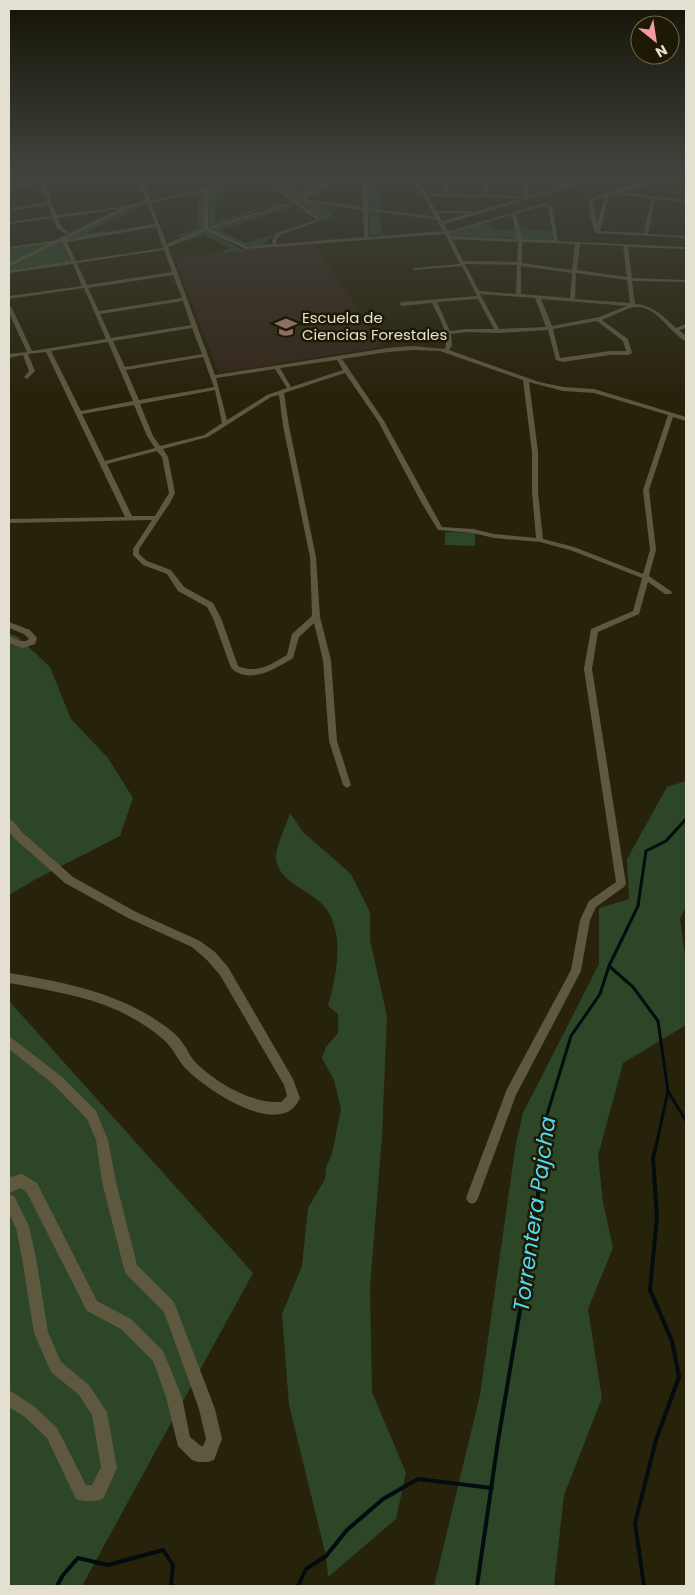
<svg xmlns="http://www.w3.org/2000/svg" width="695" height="1595" font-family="Poppins,sans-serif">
<rect width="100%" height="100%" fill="#27220a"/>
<path fill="#34271a" d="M315 244 383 347 219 373 174 256Z"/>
<path fill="#2d4628" d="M258 174H274L302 191 330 176 339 178 301 198 294 199Z
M377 175 380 207 384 210 368 207 366 176Z
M223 188 226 190 217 194 215 222 289 199 290 200 209 226 208 191Z
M197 193 204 194V228L186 236 172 237 197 228 199 195Z
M303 201 325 203 327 205 322 207 335 217 323 220 299 202Z
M146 204 86 233 111 230 83 238H66L125 209Z
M290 204 297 205 220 230 245 243 275 234 263 245 246 247 212 231 211 229Z
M369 211 380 212 381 233 387 235H369Z
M486 222 494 231 514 229 518 238 452 236 450 233Z
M518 228 553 231 555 240 521 239Z
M203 231 208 232 241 249H262L218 253 230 248 204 235 169 247Z
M52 242 9 264V248Z
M59 242H63L70 262 9 271V267Z
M445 532 475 533V546L445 545Z
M9 633 18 637 50 667 71 719 108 758 133 798 120 836 36 879 9 895Z
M686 781V906L680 919 686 962V1025L623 1063 598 1156 603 1202 613 1248 588 1309 602 1398 564 1495 554 1586H434L480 1395 516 1143 523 1113 599 964V908L629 899 627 859 667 787Z
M290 813 303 832 351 874 370 912V940L387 1016 382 1137 370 1287 372 1392 406 1473 396 1519 328 1577 326 1556 289 1405 282 1314 302 1266 308 1208 325 1179 326 1167 332 1154 341 1109 334 1080 322 1058 326 1047 338 1033V1014L328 1006C336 977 345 937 327 910 314 890 277 884 276 857 276 846 287 824 290 813Z
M9 1001 253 1273 82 1586H9Z"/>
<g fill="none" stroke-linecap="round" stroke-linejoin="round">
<path stroke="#030c0e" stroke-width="3" d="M609 966 633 987 658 1021 668 1091 655 1151
M668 1091 686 1121
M541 1151 542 1131 571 1036 600 994 609 966 638 906 646 851 666 841 686 819"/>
<path stroke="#030c0e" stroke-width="4" d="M57 1586 63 1575 78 1558 108 1565 163 1550 173 1565 171 1585 174 1586
M298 1586 306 1569 326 1556 347 1530 383 1499 418 1479 492 1488
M477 1586 498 1441 537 1209 541 1150
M644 1586 635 1523 656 1440 679 1377 672 1341 650 1290 657 1217 653 1158 655 1150"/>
<path fill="#5d583e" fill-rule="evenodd" d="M205 174H209L215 188 260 178 254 174H258L295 200 339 178 324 174 343 176 351 174 305 199 363 207V174H395L393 175 367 176 368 208 435 217 411 174H415L426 194H445V174H449V194L485 195 484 174H488L489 195 519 196 521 197 519 198 428 196 436 211H470L472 213 526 197 523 174H527L530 196 564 186 561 174H565L568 185 607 174H613L444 224 448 231H450L542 204 552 206 558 241 686 247V249L628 247 632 278 686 280V282L632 281 635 304C653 305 664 317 676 328L686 324V328L679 330 686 336V341C669 333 657 305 635 307 629 307 610 317 602 320L628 339 632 353 629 355H610L563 362 556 360 548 330 498 333 467 332 451 334 452 346 449 350 539 382 563 387 594 389 686 417V421L673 417 649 490 656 550 649 576 672 592 671 594H665L648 582 639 614 598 632 592 669 626 884 624 887 596 907 590 920 581 971 516 1095 478 1198 476 1202 472 1204 468 1202 466 1198 507 1089 571 970 580 920 589 901 616 882 584 669 591 629 633 611 642 578 570 550 540 542 494 538 473 533 438 530 421 502 378 421 345 373 284 393 289 426 316 557 320 617 331 660 337 741 351 785 347 788 343 785 329 741 323 660 314 623 299 637 293 658C275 669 250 685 231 668L213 618 207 607 178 591 167 574 143 565 133 555V549L152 520 9 523V519L125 517 46 352 28 354 35 371 27 379 24 377 29 371 23 355 9 358V354L27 352 9 313V306L12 308 32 351 106 339 84 288 9 299V296L82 286 73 264 9 273V271L71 261 62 241 61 237H65L66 239 155 224 147 201 211 188ZM262 180 292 202 208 227V191ZM204 192V228L167 244 151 203ZM301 201 363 210 364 237 277 244 276 241 280 235 322 220 298 202ZM294 203 317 220 276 233 272 241 273 244 247 247 210 229ZM542 206 548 207 554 240 522 239 516 214ZM368 210 437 220 443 231 368 237ZM438 213H470L442 221ZM512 215 517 239 451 236 449 233ZM156 227 163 248 76 261 67 242ZM206 231 246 249 445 234 460 264 414 268 412 269 414 270 462 266 477 296 402 302 399 304 402 306 432 303C438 316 450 334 445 349L413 346 388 348 215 375 168 247ZM452 239 518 242 517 262 463 261ZM522 242 575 244 572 270 522 263ZM580 244 623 246 627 277 577 270ZM164 250 172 272 87 285 77 263ZM465 264 517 265 516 294 479 291ZM521 266 572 273 570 298 521 294ZM576 273 627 280 630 303 575 299ZM173 275 182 298 99 311 88 288ZM480 294 535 298 546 327 499 329ZM478 299 494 329H467L450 331 437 302ZM541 299 627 306 599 317 552 326ZM183 301 191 325 111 338 100 314ZM597 321 623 341 626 351H610L560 358 553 329ZM192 328 202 354 125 367 113 341ZM108 342 133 401 81 411 51 351ZM413 350 440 351 523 380 532 452V492L536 538 494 534 473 529 442 527 384 421 342 359 388 352ZM203 357 214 387 139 400 126 370ZM337 360 343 370 291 387 280 368ZM275 369 287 388 267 395 227 420 216 378ZM529 382 563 391 594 393 668 415 643 490 650 550 643 574 574 547 543 539 538 492V452ZM215 390 222 423 204 435 160 446 153 436 140 404ZM279 395 283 426 310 557 312 616 292 634 287 655C270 665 257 674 238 666L221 618 213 603 184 587 171 570 147 561 139 554V549L170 503 175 493 168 457 163 449 208 437 271 397ZM134 405 147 436 155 448 105 461 82 414ZM157 451 162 457 169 493 155 516H132L107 464Z
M645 174C651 174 656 178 662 177 668 177 673 174 679 174L664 179 686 184V186L667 183 660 181 621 192 686 200V202L655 199 648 234 686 236V238L595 233 591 219 588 199 656 179ZM615 194 651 198 644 233 600 231 609 196ZM605 197 597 224 592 201Z
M43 181 45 182 44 184 57 215 127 206 129 207 58 218 61 226 71 235 69 236 57 228 53 218 9 224V222L52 216 48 205 9 211V209L47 202 40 184 9 189V187Z
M58 240H60V242L9 249V247Z"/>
<path fill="#5d583e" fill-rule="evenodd" d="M37 174H41L45 180 136 176V174L141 175 160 174 142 178 151 203 129 208 9 267V263L125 206 146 201 137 178 43 183Z
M9 622 30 630 37 638 35 644 23 648 9 643V636L20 641H26L29 639 24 634 9 628Z
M9 820 13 821 22 832 73 877 136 912 200 941 215 952 228 967 293 1079 300 1098C282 1141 207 1090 187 1070 178 1061 174 1049 164 1040 151 1028 135 1019 119 1011 84 995 46 990 9 983V973C58 981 106 990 150 1016 161 1023 174 1031 182 1042 187 1048 189 1055 194 1061 216 1083 250 1103 281 1102L287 1096 284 1085 220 975 207 960 192 947 128 918 65 883 14 838 9 831Z
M9 1036 61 1076 96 1111 108 1140 116 1182 137 1265 174 1302 215 1409 222 1439 214 1460 208 1462H198L192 1460 178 1446 166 1397 153 1361 121 1329 87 1311 27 1193 21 1188 9 1193 10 1177 22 1174 37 1183 97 1301 131 1319 163 1351 182 1397 190 1437 201 1446H203L206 1439 199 1409 164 1312 126 1274 124 1269 102 1182 96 1140 87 1119 53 1084 9 1049Z
M9 1194 14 1196 29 1226 36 1258 48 1332 61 1362 89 1385 107 1412 117 1468 103 1499C94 1502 85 1502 76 1499L47 1438 25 1417 9 1407V1390L35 1407 57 1428 86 1485H92L101 1467 92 1415 79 1395 51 1372 34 1333 22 1258 16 1228 9 1214Z"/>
</g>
<linearGradient id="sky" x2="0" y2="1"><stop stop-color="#151306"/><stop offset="0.44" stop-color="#41443e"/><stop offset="1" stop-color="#41443e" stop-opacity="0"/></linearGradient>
<rect width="695" height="397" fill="url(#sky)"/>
<defs>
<g id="university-bare" transform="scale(1.725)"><path d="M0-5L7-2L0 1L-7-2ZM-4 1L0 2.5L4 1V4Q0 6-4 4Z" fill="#8d6e63" stroke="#1d1903" stroke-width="2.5" paint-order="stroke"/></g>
</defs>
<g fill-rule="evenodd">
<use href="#university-bare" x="286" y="327"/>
</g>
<g text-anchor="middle" stroke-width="5" stroke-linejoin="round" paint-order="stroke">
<g font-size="15" fill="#e3e0d2" stroke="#1d1903" text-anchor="start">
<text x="302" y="323">Escuela de<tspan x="302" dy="17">Ciencias Forestales</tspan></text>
</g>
<g font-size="22" font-style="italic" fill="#53d8f3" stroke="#1d1903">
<text transform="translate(534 1214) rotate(-82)" y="8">Torrentera Pajcha</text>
</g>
</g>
<rect width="695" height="1595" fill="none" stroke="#e3e0d2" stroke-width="20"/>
<g transform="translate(655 40) rotate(150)"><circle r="24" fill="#1d1903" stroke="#6c6956"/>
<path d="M0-4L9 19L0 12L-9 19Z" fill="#f49aa1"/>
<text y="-8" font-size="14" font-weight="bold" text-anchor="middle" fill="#e3e0d2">N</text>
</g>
</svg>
